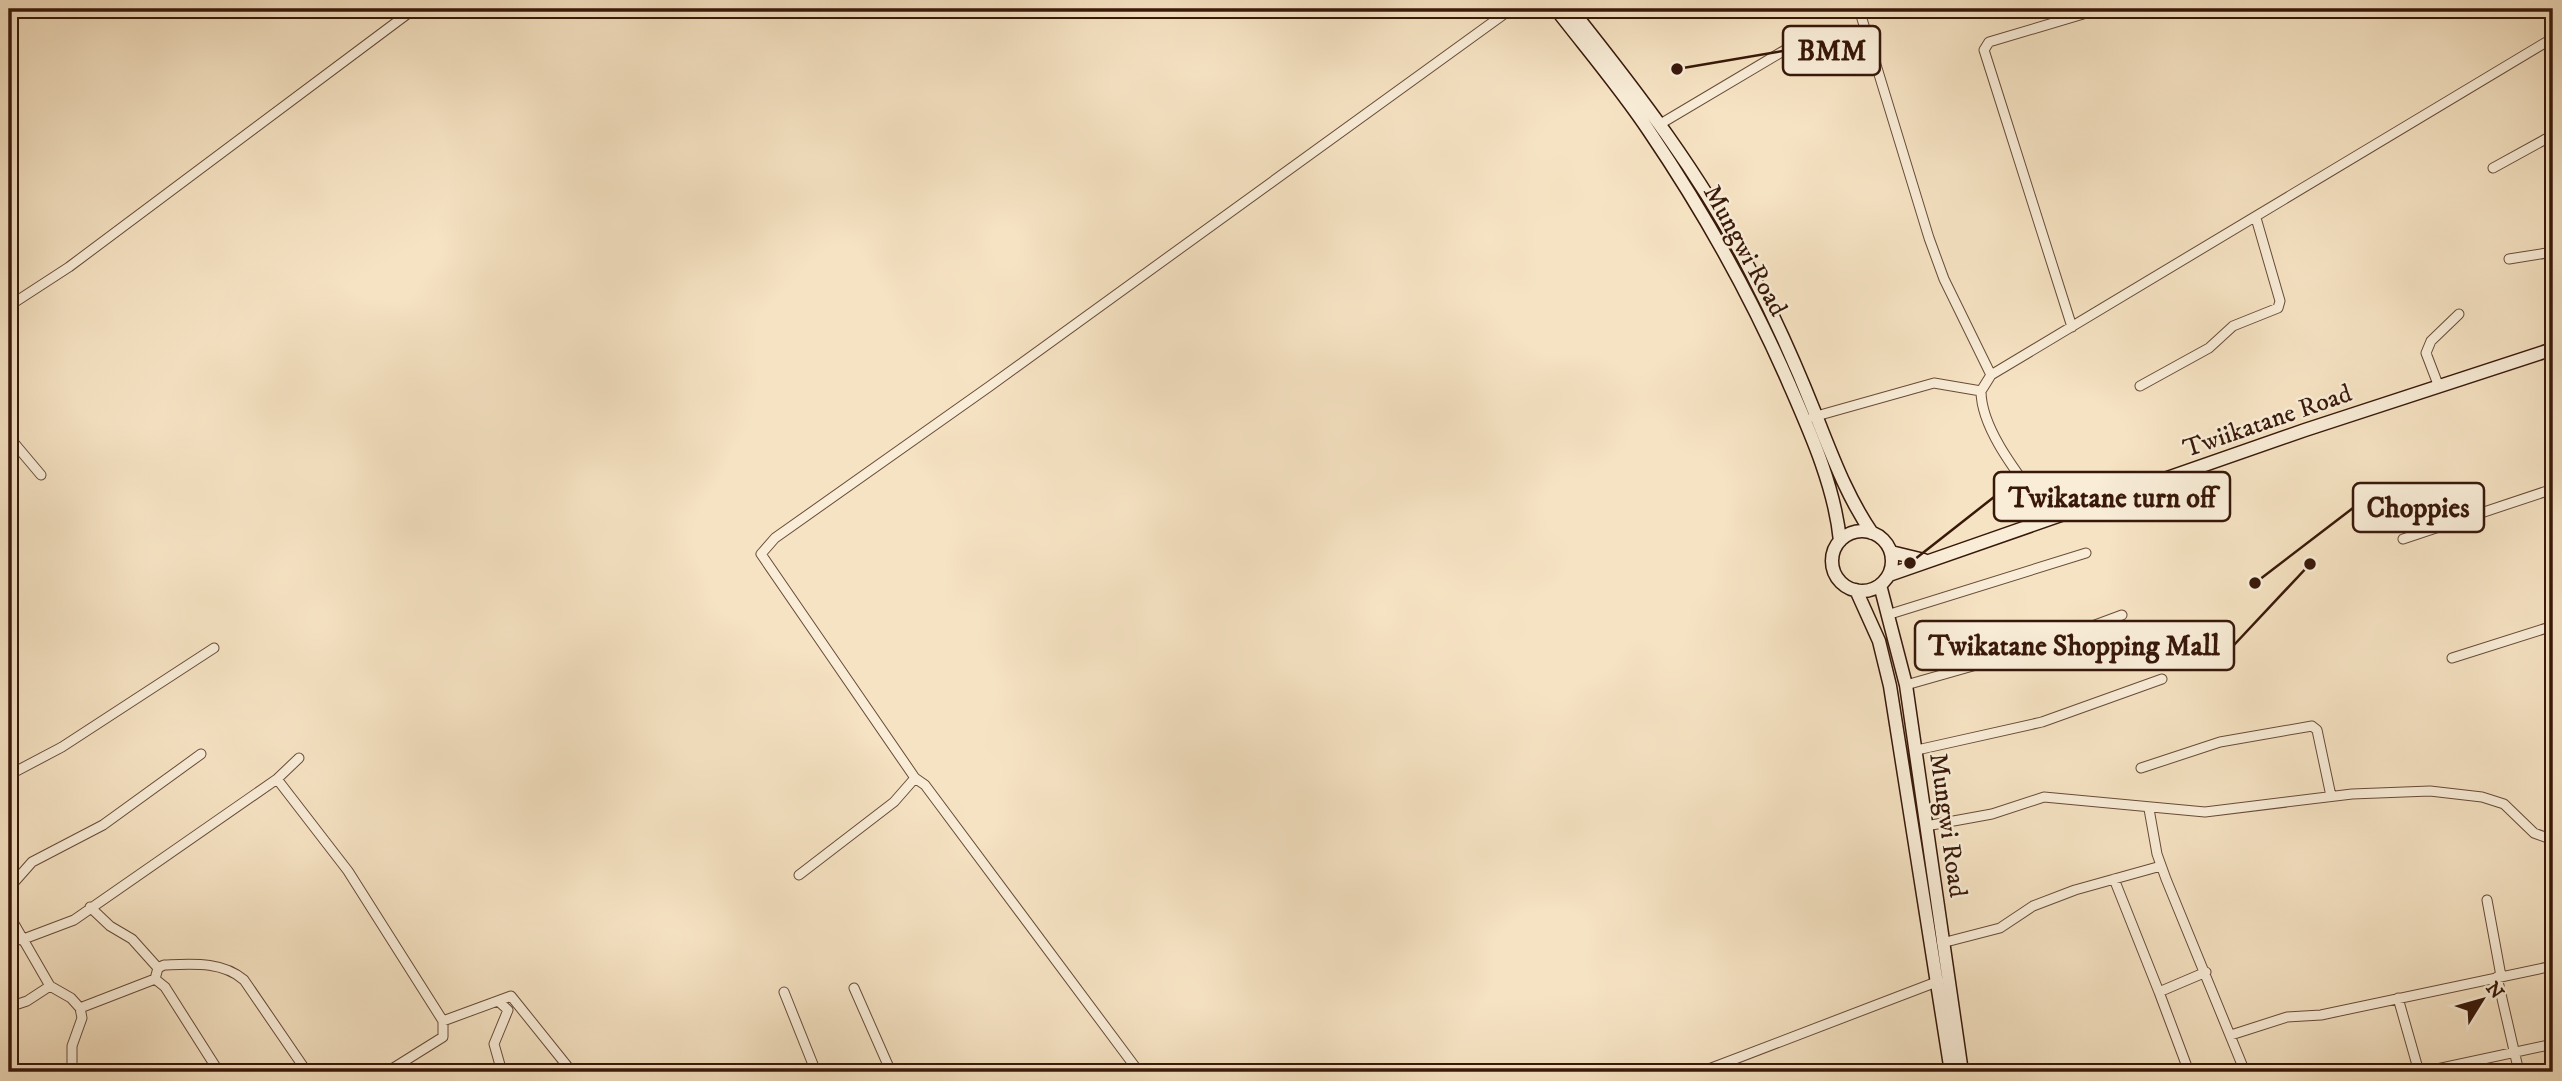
<svg xmlns="http://www.w3.org/2000/svg" width="2562" height="1081" font-family="'IM FELL DW Pica',serif">
<rect width="100%" height="100%" fill="#f6e3c3"/>
<filter id="stains"><feTurbulence type="fractalNoise" baseFrequency=".00286" numOctaves="4"/><feColorMatrix values="0 0 0 0 .2 0 0 0 0 .09 0 0 0 0 .02 0 0 0 .5 -.17"/></filter>
<radialGradient id="worn" r=".72"><stop offset=".6" stop-color="#630" stop-opacity="0"/><stop offset="1" stop-color="#630" stop-opacity=".3"/></radialGradient>
<g fill="none" stroke-linecap="round" stroke-linejoin="round">
<g stroke="#684b38" stroke-width="11">
<path id="minor" d="M1859 9 1929 238 1944 279 1991 375
M1662 123 1785 50
M2493 168 2553 135
M2509 259 2553 252
M9 306 69 267 414 9
M2072 327 1984 50 1989 42 2100 9
M2140 386 2209 348 2233 326 2278 308 2280 301 2256 218
M2439 387 2426 353 2431 341 2459 314
M1813 417 1934 383 1981 391
M9 437 41 475
M2051 519C2027 485 1981 433 1981 391L1991 375 2553 38
M2403 539 2553 489
M1887 615 2086 553
M2452 658 2553 626
M1906 685 2022 652 2122 615
M1917 750 2042 722 2162 679
M2141 768 2220 742 2312 726 2317 730 2331 796
M9 775 62 747 214 648
M277 779 348 871 443 1021V1037L387 1072
M2149 809 2157 854 2166 879 2245 1072
M1926 826 1992 814 2044 797 2205 812 2352 794 2430 791 2482 797 2504 804 2534 833 2553 840
M799 875 894 802 915 778
M2114 879 2159 992
M9 888 32 862 103 825 201 754
M2487 900 2501 976
M90 907 110 926 132 939 158 968
M9 915 50 986 71 998 80 1008 82 1018 72 1046V1072
M21 940 74 920 277 779 299 758
M1942 943 2000 928 2033 906 2075 890 2161 866
M2497 977 2519 1072
M155 979 158 968 164 965C192 964 222 961 244 980L307 1072
M155 979 165 987 219 1072
M854 988 891 1072
M784 992 816 1072
M2398 998 2419 1072
M498 1001 508 1010 494 1044 502 1072
M9 1007 27 1001 50 986
M80 1008 155 979
M443 1021 511 996 572 1072
M2231 1035 2287 1017 2321 1015 2553 966
M1139 1072 925 785 915 778 761 554 775 538 990 386 1511 9
M1701 1072 1939 981
M2189 1072 2159 992 2206 972
M2423 1072 2553 1044"/>
</g>
<g stroke="#38180a" stroke-width="15">
<path id="secondary" d="M1556 9C1587 49 1621 89 1649 131 1704 212 1751 296 1790 386 1811 434 1835 488 1840 541
M1571 9C1638 93 1702 176 1751 272 1775 318 1796 365 1815 413 1832 455 1846 495 1872 533
M1832 561a30 30 0 1 1 60 0a30 30 0 1 1-60 0Z
M1891 552 1924 560
M1889 575 2305 430 2553 349
M1880 585 1906 685 1962 1072
M1856 590 1879 641 1890 686 1951 1072"/>
</g>
<use href="#minor" stroke="#f9edd8" stroke-width="9"/>
<use href="#secondary" stroke="#f9edd8" stroke-width="12"/>
</g>
<g text-anchor="middle" stroke-width="5" stroke-linejoin="round" paint-order="stroke">
<g font-size="26" fill="#38180a" stroke="#f9edd8">
<text transform="translate(1746 250) rotate(61)" y="9">Mungwi Road</text>
<text transform="translate(2267 420) rotate(-19)" y="9">Twiikatane Road</text>
<text transform="translate(1949 825) rotate(82)" y="9">Mungwi Road</text>
</g>
</g>
<path fill="none" stroke="#38180a" stroke-width="2.5" d="M1677 69L1783 51M1910 563L1994 497M2255 583L2353 508M2310 564L2234 645"/>
<g fill="#38180a" stroke="#f9edd8" stroke-width="2.5">
<circle cx="1677" cy="69" r="7"/>
<circle cx="1910" cy="563" r="7"/>
<circle cx="2255" cy="583" r="7"/>
<circle cx="2310" cy="564" r="7"/>
</g>
<g fill="#f9edd8" stroke="#38180a" stroke-width="2.5">
<rect x="1783" y="26" width="97" height="49" rx="7"/>
<rect x="1994" y="472" width="236" height="49" rx="7"/>
<rect x="2353" y="483" width="131" height="49" rx="7"/>
<rect x="1915" y="621" width="319" height="49" rx="7"/>
</g>
<g font-size="28" text-anchor="middle" font-weight="bold" fill="#38180a">
<text x="1832" y="60">BMM</text>
<text x="2112" y="507">Twikatane turn off</text>
<text x="2418" y="517">Choppies</text>
<text x="2074" y="655">Twikatane Shopping Mall</text>
</g>
<rect width="2562" height="1081" fill="none" stroke="#f6e3c3" stroke-width="35"/>
<rect x="10" y="10" width="2541" height="1060" fill="none" stroke="#38180a" stroke-width="3.5"/>
<rect x="18" y="18" width="2527" height="1046" fill="none" stroke="#38180a" stroke-width="2"/>
<g transform="translate(2482 1000) rotate(53)" stroke="#f9edd8" stroke-width="5" paint-order="stroke">
<path d="M0-5L12 26L0 18L-12 26Z" fill="#38180a"/>
<text y="-10" font-size="19" font-weight="bold" text-anchor="middle" fill="#38180a">N</text>
</g>
<rect width="100%" height="100%" filter="url(#stains)"/>
<rect width="100%" height="100%" fill="url(#worn)"/>
</svg>
